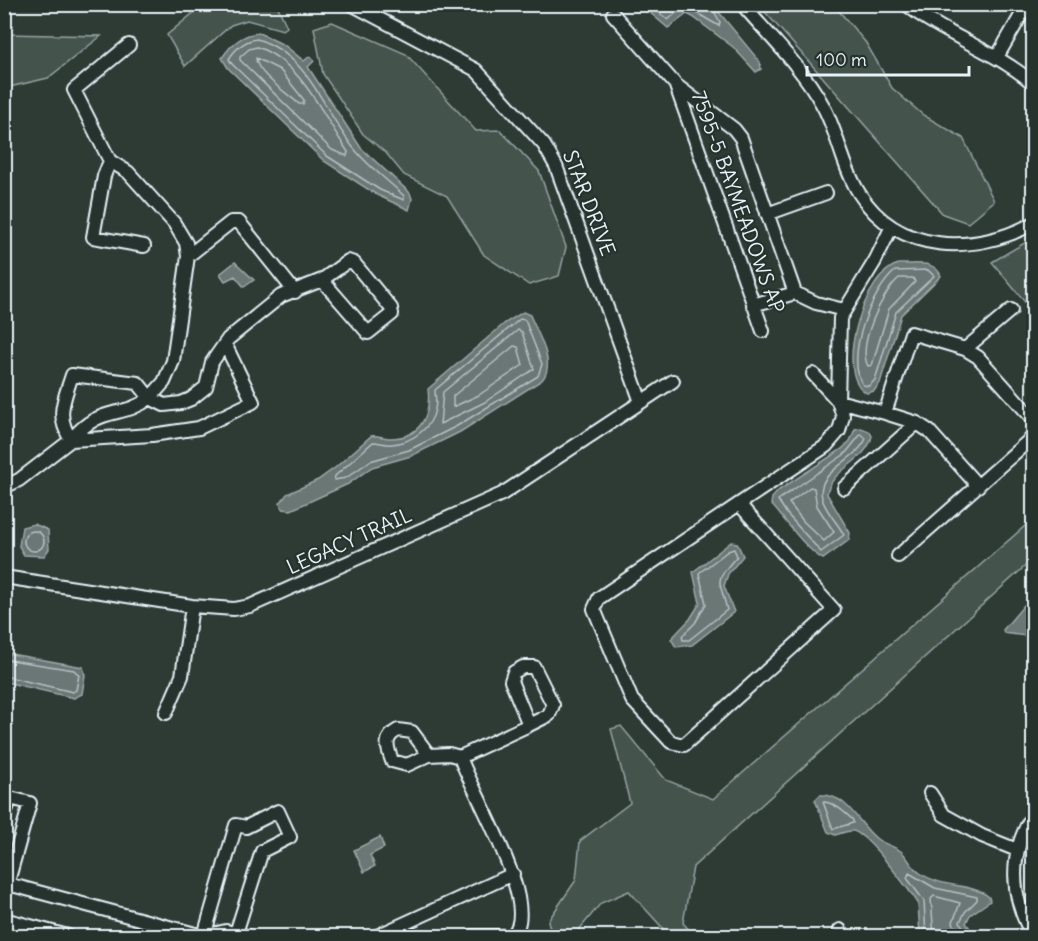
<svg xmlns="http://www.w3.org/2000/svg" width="1038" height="941" font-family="Delius,sans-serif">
<rect width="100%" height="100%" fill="#2e3b35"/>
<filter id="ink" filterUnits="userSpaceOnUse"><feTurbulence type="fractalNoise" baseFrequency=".0167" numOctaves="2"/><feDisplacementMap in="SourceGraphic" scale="12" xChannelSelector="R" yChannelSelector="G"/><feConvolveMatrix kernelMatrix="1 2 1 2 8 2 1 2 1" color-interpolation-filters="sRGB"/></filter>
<g filter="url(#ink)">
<path fill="#45524e" stroke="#96a2a3" stroke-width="1.5" d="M203 5H277L287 27 283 30 247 20 231 25 185 66 167 35Z
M759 5H834L866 43 892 88 923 115 963 138 994 201 968 223 943 214Z
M332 22 406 54 476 131 500 130 539 171 566 247 559 276 529 285 484 255 447 196 404 175 386 153 363 134 323 74 314 28Z
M5 34 101 36 48 78 5 88Z
M1033 238V312L992 262Z
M1033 519V559L693 867 683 923 695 936H670L629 891 601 903 574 936H552L548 921 576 880 580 841 630 803 611 729 621 726 666 780 713 799Z"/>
<path fill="#6b7775" stroke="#9da8a9" stroke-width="1.5" d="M641 5H713L760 62 761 69 756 72 733 47 693 17 687 14 668 28Z
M259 33 284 45 304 61 310 56 314 61 308 67 361 148 410 193 412 199 409 210 377 195 324 161 228 68 222 58C231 44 242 34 259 33Z
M235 262 254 280 244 287 235 276 225 281 220 274Z
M899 264C914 265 935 259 941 276L901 315 880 383 874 391 867 393C832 375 865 271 899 264Z
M523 312 530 315C537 333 557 363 542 380L460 432 411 456 372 467 348 484 291 510 283 509 280 503 287 494 318 480 336 467 371 436C378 435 384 438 390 438 421 438 431 415 428 389L505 323Z
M861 428 869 431 872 436C866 463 831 468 827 494L850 533 849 540 823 559C807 551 784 518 771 504L772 498 779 490 842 449 850 441 855 429Z
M34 524 48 530 49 549 44 556 24 555 19 546 22 527Z
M731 542 737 543 743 556 728 574 724 586 734 612 692 645 676 647 671 639 690 619 700 603 693 572Z
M1025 604H1033V637L1004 633 1003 630Z
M5 653 83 667 85 675 82 694 74 698 5 682Z
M820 795C848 793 859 826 877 839 885 845 895 846 902 852 909 859 911 867 920 873 943 889 973 883 989 897L990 901 970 915 966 923 976 936H920L918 903 914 897C904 884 868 834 853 831 847 830 841 834 835 835L828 832 815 800Z
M380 837 384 848 370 855 375 866 364 872 354 850Z"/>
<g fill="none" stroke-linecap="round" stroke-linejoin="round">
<path stroke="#b6c0c4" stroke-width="1.5" d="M649 4 668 20 678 11 688 8 719 26 720 22 710 4
M257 39C311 56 323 112 356 151 370 168 389 181 404 196V200L380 190 327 156 232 64 229 59C235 49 245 40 257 39Z
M257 47C302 63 322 114 348 152L347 156 332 150 240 60V57L249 49Z
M256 58 280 70 304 100 303 104H299C288 94 255 72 256 58Z
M928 270 934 276 896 312 875 380 869 386 863 385C844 357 872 290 895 271Z
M899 278H913L915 282 889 309 872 365 868 366C857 346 882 292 899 278Z
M520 319 525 320 542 364 538 376 457 426 409 450 370 461 346 478 334 480 335 476 373 442C380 442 386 445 392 444 411 443 432 428 435 409 437 403 435 396 435 390Z
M518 330 522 332 534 369 485 402 440 424 443 392Z
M514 346 518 347 523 365 479 395 453 407V396Z
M861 434 866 438C858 461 815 470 822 498 825 511 838 523 844 535L821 552 787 514 778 500 845 454Z
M810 487 814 488 817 506 834 532 824 541 804 522 789 503Z
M24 541a10 10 0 1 1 20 0a10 10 0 1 1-20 0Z
M734 549 737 556C712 584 720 578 727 610L689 640H683L682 636 695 623 706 604 699 573 728 551Z
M4 659 74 670 79 675 76 690 73 692 4 676
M823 802C834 802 845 813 853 820V823L833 829Z
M926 936 924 901 907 878 909 873 935 888 977 897V900L965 912 960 922 968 936
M934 936 931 899 934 896 960 903 953 922 959 936"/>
<g stroke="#e8f1f8" stroke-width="16">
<path id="street" d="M351 4 476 70 544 145 556 166 641 402
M742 4C769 36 802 67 822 104 838 132 842 166 859 193 898 255 975 255 1034 223
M906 4C945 36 995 50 1034 84
M613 14 676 85 734 129 741 138 795 293 816 303 844 310
M129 45 74 90 110 161 128 172 174 223 186 243 188 256 173 361 164 382 150 398 138 383 72 375C64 401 55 415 71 440 100 404 121 420 150 398L164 405 181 403 191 399 206 387 212 362 228 339 281 296 322 280
M997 57 1027 5
M676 86 763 331
M110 161 104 176 93 237 144 246
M767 214 826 193
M188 256 231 222H239L295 292
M348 261 354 263 391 308 392 314 368 333 322 280Z
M753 305 795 293
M965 349 1011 310
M813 374 838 401 885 413 917 423 929 431 978 486
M885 413 911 333 965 349 978 357 1034 420
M4 487 19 480 71 440 152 435 199 428 253 402 225 344
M844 488 917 423
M739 504 834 610 684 745 671 742 632 700 594 609 599 598Z
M739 504 826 446 839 431 843 416 838 401 840 318 875 261 891 228
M898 556 1034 436
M4 577 192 606 234 609 250 606 502 494 673 381
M523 667H534L553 705 549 715 529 725 511 681 514 672Z
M166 713 182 676 192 606
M398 730 412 732 429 755 407 765 392 761C387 747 383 738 398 730Z
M429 755 449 754 460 757 529 725
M460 757C471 790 545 911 511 936H472
M930 793 944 815 982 836 1017 850
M4 818 10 798 30 803 4 896
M8 884 203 936
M4 919 68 936
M840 930 842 936
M204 936 236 825 246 827 278 811 290 837 262 851 236 933
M204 936 226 931 248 936
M377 936 513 874
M1033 936C1010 896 1008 854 1034 813"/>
</g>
<use href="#street" stroke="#26332d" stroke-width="12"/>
</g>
</g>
<g text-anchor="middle" stroke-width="4.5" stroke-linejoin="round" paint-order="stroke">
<g font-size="20" fill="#e8f1f8" stroke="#26332d">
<text transform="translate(738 202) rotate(70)" y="7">7595-5 BAYMEADOWS AP</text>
<text transform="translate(589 203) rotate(69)" y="7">STAR DRIVE</text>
<text transform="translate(349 541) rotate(-24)" y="7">LEGACY TRAIL</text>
</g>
</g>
<rect width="1038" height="941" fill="none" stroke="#26332d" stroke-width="24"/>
<rect x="12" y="12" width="1014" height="917" fill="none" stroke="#e8f1f8" stroke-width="2" filter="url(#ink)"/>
<path d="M807 66v9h162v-9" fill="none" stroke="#e8f1f8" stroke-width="3"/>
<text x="816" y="66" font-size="18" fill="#e8f1f8" stroke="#26332d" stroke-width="4.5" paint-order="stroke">100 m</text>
</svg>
